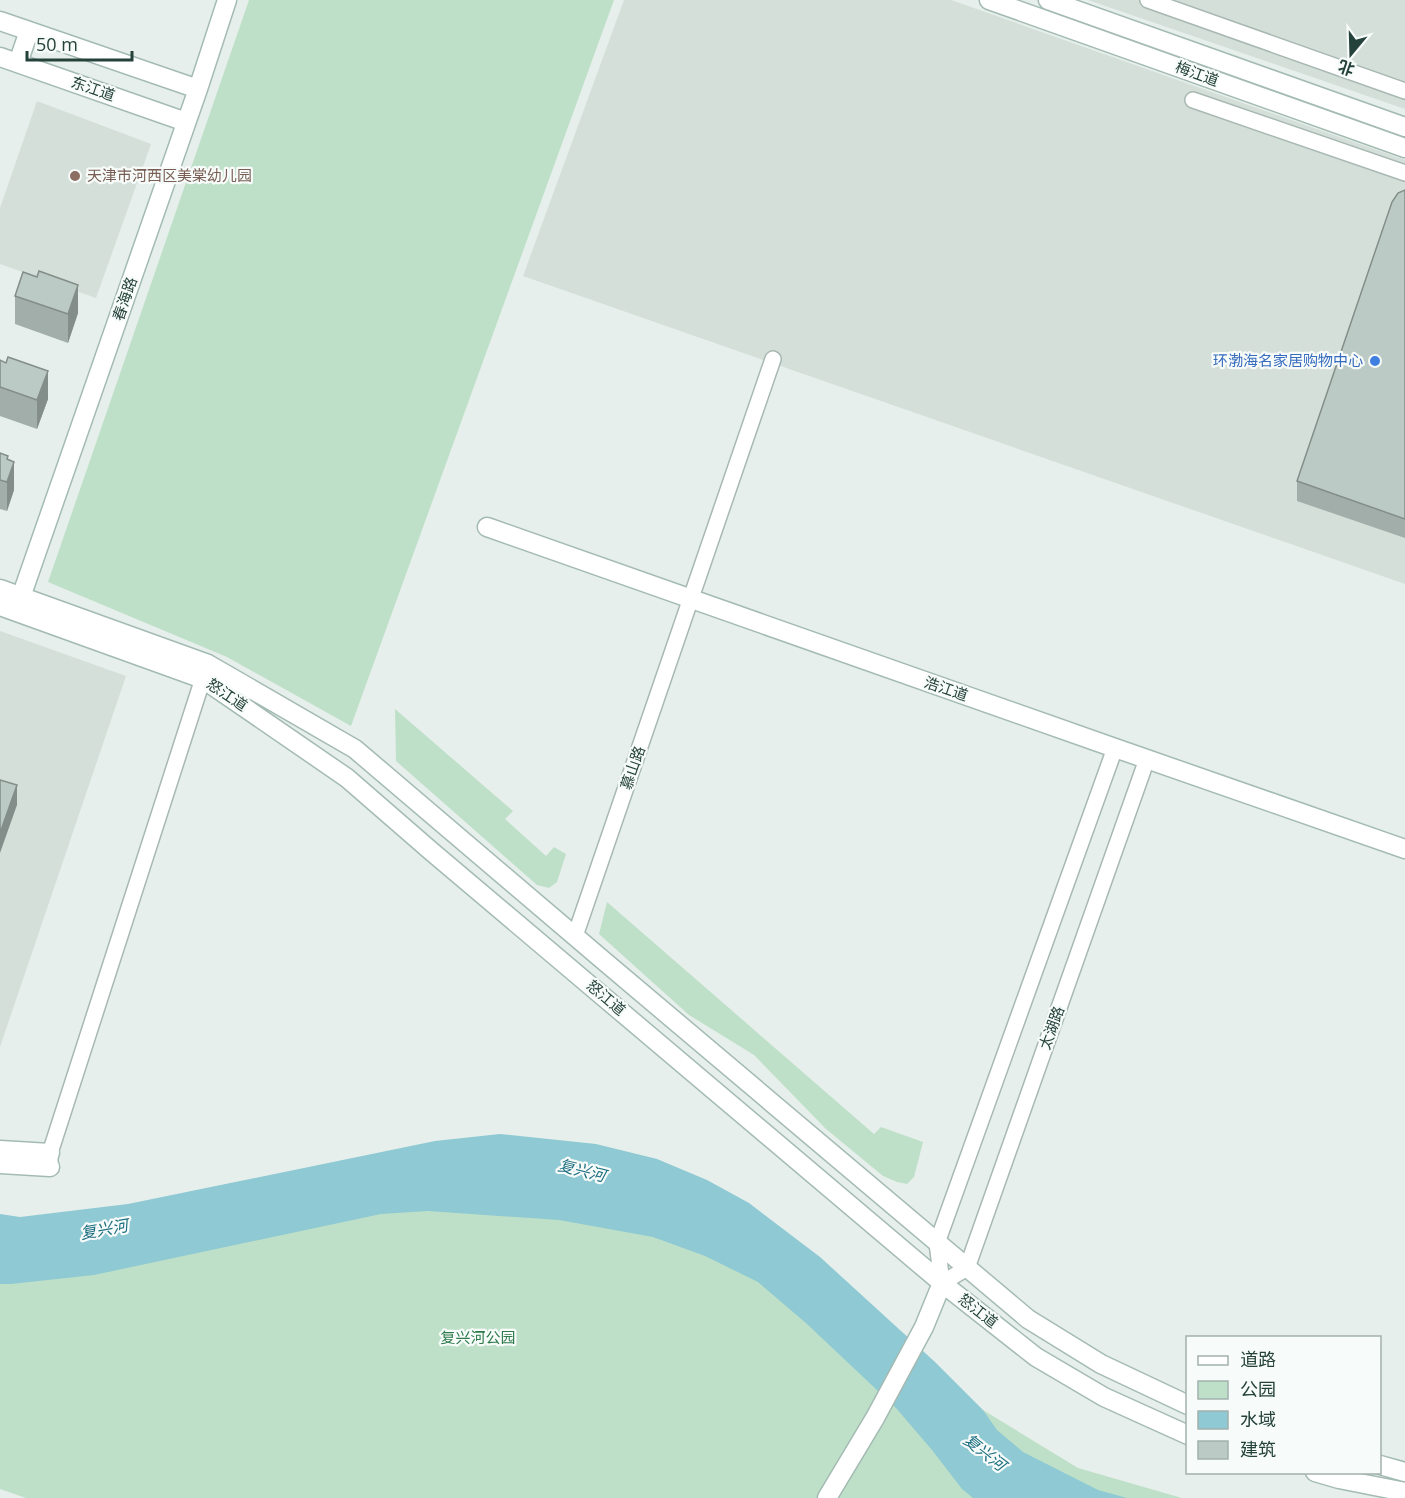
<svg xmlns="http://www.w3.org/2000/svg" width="1405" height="1498" font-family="'Open Sans','Noto Sans SC',sans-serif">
<rect width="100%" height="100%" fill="#e6efeb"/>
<path fill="#d4dfda" d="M624 0H951L1405 160V584L523 276Z
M1088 0H1405V109Z
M37 101 151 144 96 298 0 264V208Z
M0 631 126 676 0 1047Z"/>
<path fill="#bfe0c8" d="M249 0H614L351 726 227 657 48 582Z
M395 709 513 811 505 819 546 856 554 847 566 854 557 882 549 888 537 885 396 761Z
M607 902 874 1134 881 1127 923 1142 914 1177 907 1184 897 1182 883 1176 826 1129 754 1055 689 1015 599 934Z
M484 1173 716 1237 983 1410 1078 1468 1182 1498H26L0 1489V1252Z"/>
<path fill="#8ec9d4" d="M500 1134 596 1144 657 1159 707 1180 749 1203 820 1257 935 1362 983 1410 997 1430 1023 1452 1098 1490 1127 1498H973L962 1489 932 1450 896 1408 807 1324 758 1282 705 1256 653 1237 559 1220 428 1211 381 1214 94 1275 11 1284H0V1214L20 1217 128 1204 435 1141Z"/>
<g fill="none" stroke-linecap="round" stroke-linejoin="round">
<g stroke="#a8b8b2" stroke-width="18">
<path id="street" d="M1148 0 1405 91
M1193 100 1405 173
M1115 748 937 1243 942 1283 967 1268 1147 759
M575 936 773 359
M50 1164V1153L206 669"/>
</g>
<g stroke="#a4bbb3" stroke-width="21">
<path id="secondary" d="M989 0 1405 148
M1048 0 1405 127
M0 21 198 89
M0 57 186 122
M18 63 29 31
M487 527 1115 748 1405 849
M0 589 208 664 355 749 604 961 1028 1319 1101 1364 1188 1405
M21 597 198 89 227 0
M0 606 203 679 347 778 431 851 942 1283 1036 1357 1104 1397 1188 1435
M0 1150 50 1153
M0 1164 50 1167
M1380 1465 1405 1472
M1315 1472 1339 1479 1405 1492
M827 1498 875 1418 924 1327 942 1283"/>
</g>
<use href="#street" stroke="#fff" stroke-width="15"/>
<use href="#secondary" stroke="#fff" stroke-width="18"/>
</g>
<path fill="#a1aea9" d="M1405 190V538L1297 501V481Z
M37 277 78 313 68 343 15 324V296Z
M0 360 48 399 37 429 0 416Z
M0 453 8 460 14 490 7 511 0 509Z"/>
<path fill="#838d89" d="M78 285V313L68 343V314Z
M48 371V399L37 429V400Z
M8 456V478L14 462V490L7 511V459Z
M17 785V805L0 853V833Z"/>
<path fill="#bbcac4" stroke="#838d89" stroke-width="1.5" d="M1405 190V519L1297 481 1392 202 1398 193Z
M39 271 78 285 68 314 15 296 23 272 37 277Z
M8 357 48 371 37 400 0 387V360L6 363Z
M0 453 8 456 7 459 14 462 7 482 0 480Z
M0 780 17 785 0 833Z"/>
<circle fill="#8d6e63" stroke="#f7fbf9" stroke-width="2" cx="75" cy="176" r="6"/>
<circle fill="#3f7fe0" stroke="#f7fbf9" stroke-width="2" cx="1375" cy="361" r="6"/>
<g text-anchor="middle" stroke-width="4.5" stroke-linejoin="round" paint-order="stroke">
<g font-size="15" fill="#24423a" stroke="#f7fbf9">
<text transform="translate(1197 74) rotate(20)" y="5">梅江道</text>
<text transform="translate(93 89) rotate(19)" y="5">东江道</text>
<text transform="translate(125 299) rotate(-71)" y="5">春海路</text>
<text transform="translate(946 689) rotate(19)" y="5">浩江道</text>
<text transform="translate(227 695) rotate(34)" y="5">怒江道</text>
<text transform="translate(633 768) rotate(-71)" y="5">慕山路</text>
<text transform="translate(606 998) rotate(40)" y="5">怒江道</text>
<text transform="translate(1052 1028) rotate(-70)" y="5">太湖路</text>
<text transform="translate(978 1311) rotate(38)" y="5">怒江道</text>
</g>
<g font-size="15" fill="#785e54" stroke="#f7fbf9" text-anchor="start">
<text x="87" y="181">天津市河西区美棠幼儿园</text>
</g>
<g font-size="15" fill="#366cbe" stroke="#f7fbf9" text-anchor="end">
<text x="1363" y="366">环渤海名家居购物中心</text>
</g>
<g font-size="15" fill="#2d7a4b" stroke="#f7fbf9">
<text x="478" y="1343">复兴河公园</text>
</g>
<g font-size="16" font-style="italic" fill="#1c6f80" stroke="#f7fbf9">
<text transform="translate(582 1170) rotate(14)" y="6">复兴河</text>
<text transform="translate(104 1229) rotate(-10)" y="6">复兴河</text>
<text transform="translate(985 1452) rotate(38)" y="6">复兴河</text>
</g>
</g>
<rect x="1186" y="1336" width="195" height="138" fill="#f7fbf9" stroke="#a3b1ad" stroke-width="1.5"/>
<rect x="1198" y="1356" width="30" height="9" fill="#ffffff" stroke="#a3b1ad" stroke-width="1.5"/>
<text x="1240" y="1366" font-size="18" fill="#24423a">道路</text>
<rect x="1198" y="1381" width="30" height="18" fill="#bfe0c8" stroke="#a3b1ad" stroke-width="1.5"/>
<text x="1240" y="1396" font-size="18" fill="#24423a">公园</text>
<rect x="1198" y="1411" width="30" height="18" fill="#8ec9d4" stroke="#a3b1ad" stroke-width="1.5"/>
<text x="1240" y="1426" font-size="18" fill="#24423a">水域</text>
<rect x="1198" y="1441" width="30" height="18" fill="#bbcac4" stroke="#a3b1ad" stroke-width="1.5"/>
<text x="1240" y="1456" font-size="18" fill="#24423a">建筑</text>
<g transform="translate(1351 54) rotate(199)" stroke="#f7fbf9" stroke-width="4.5" paint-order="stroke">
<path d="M0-4.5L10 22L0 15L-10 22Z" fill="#24423a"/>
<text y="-9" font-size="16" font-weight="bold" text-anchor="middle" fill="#24423a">北</text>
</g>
<path d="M27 51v9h105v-9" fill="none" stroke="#24423a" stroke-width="3"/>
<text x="36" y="51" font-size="18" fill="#24423a" stroke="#f7fbf9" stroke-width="4.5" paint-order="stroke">50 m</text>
</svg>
